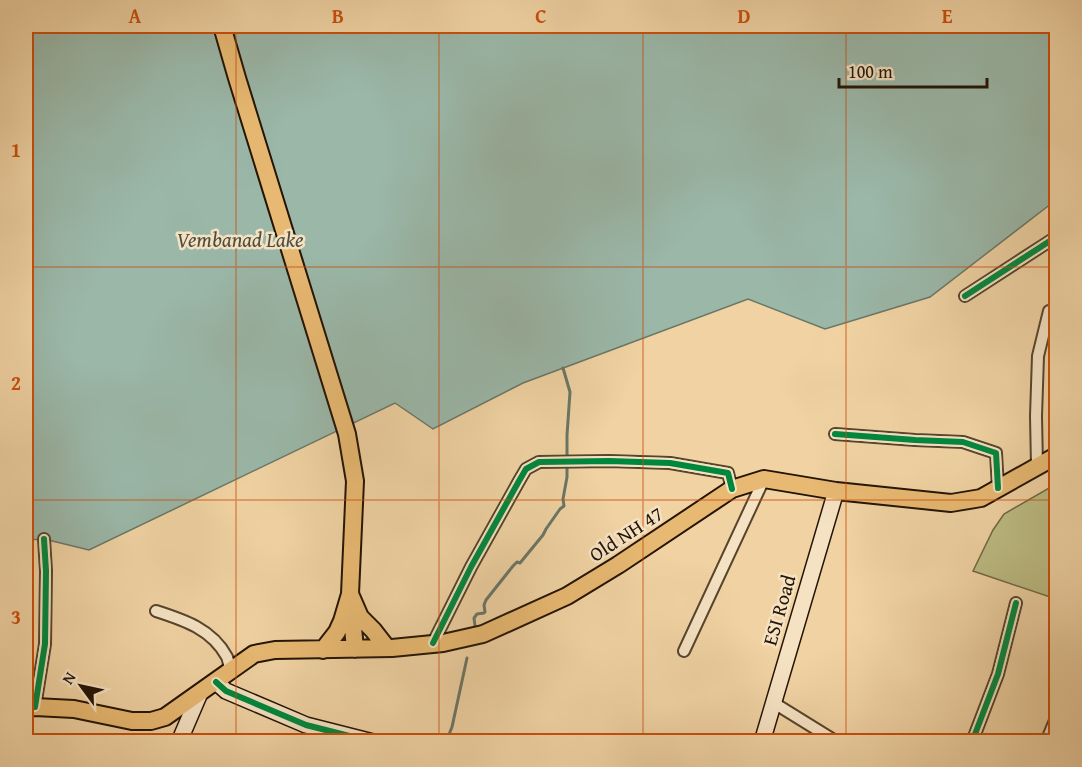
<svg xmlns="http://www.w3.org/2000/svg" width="1082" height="767" font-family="'Gentium Book Plus',serif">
<rect width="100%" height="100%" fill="#f0d2a3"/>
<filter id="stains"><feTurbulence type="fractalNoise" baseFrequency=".00333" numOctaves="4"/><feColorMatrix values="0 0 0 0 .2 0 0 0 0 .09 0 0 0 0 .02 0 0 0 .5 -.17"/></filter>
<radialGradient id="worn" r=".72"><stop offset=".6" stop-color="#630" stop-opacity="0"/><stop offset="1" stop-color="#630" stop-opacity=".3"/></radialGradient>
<path fill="#bcbb83" stroke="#706844" stroke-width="1.5" d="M1056 484V599L973 571 993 530 1004 514Z"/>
<path fill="#9ab7a8" stroke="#6a7667" stroke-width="1.5" d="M26 26H1056V200L930 297 825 329 748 299 523 383 433 429 395 403 89 550 44 539 26 540Z"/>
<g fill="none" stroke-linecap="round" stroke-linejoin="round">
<path stroke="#6a7667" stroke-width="3" d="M475 626 474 618 477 614 484 613 485 612 484 605 486 600 513 566 517 562 520 563 543 535 546 529 560 509 564 506 563 499 567 477V435L570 392 563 368
M446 742 452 727 467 658"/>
<g stroke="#56442c" stroke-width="14">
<path id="street" d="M965 296 1056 237
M835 434 915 440 963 442 996 453 998 488
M1037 466 1036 416 1038 356 1049 311
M156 611C184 620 212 629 227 657 229 662 229 667 231 671
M433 643 471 567 519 481 526 469 539 462 609 461 670 463 728 473 732 489
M684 651 764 479
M774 703 837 742
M35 707 45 644 46 571 44 539
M972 742 998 674 1016 603
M1046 742 1056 718"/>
</g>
<g stroke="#231405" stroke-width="18">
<path id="secondary" d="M216 682 226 691 306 725 373 742
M179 742 200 693
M762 742 836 491"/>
</g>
<g stroke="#231405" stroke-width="20">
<path id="primary" d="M222 26 237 78 347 434 355 481 350 594 360 617 373 630 387 648
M351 606 355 649
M323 650 337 632 342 621 350 594
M26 708 35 707 74 709 132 721H151L165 717 254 654 275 650 392 648 443 643 483 634 567 596 618 565 732 489 764 479 836 491 951 503 981 498 1056 456"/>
</g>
<use href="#street" stroke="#f5e2c3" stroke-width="10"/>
<use href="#secondary" stroke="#f5e2c3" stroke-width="15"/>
<use href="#primary" stroke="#e8b972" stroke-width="16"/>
<g stroke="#f5e2c3" stroke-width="10">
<path id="cycleway" d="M965 296 1056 237
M835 434 915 440 963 442 996 453 998 488
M433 643 471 567 519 481 526 469 539 462 609 461 670 463 728 473 732 489
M216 682 226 691 306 725 373 742
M35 707 45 644 46 571 44 539
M972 742 998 674 1016 603"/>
</g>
<use href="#cycleway" stroke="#00873e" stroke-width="6"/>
</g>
<path fill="none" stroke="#ca4f0b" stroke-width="1.5" stroke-opacity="0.55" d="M236 26V742M439 26V742M643 26V742M846 26V742M26 267H1056M26 500H1056"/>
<g text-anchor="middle" stroke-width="5" stroke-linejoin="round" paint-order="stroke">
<g font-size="20" fill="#231405" stroke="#f5e2c3">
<text transform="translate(626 534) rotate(-33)" y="7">Old NH 47</text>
<text transform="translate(779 610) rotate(-74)" y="7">ESI Road</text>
</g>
<g font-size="21" font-style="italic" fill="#4d4d3e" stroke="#f5e2c3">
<text x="240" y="247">Vembanad Lake</text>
</g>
</g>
<rect width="1082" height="767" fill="none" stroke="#f0d2a3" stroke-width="66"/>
<g transform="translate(81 686) rotate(303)" stroke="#f5e2c3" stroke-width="4.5" paint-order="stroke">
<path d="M0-4.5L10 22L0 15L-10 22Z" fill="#231405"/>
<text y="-9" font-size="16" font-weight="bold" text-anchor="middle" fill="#231405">N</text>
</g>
<path d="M839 78v9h148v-9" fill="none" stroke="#231405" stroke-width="3"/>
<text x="848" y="78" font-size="18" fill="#231405" stroke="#f5e2c3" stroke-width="4.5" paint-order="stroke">100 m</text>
<rect x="33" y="33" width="1016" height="701" fill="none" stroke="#ca4f0b" stroke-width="2"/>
<g font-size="20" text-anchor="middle" font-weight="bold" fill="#ca4f0b">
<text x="135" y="23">A</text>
<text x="338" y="23">B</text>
<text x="541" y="23">C</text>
<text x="744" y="23">D</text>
<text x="947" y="23">E</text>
<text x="16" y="157">1</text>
<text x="16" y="390">2</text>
<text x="16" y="624">3</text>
</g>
<rect width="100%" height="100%" filter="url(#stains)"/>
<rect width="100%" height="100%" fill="url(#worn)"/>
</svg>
